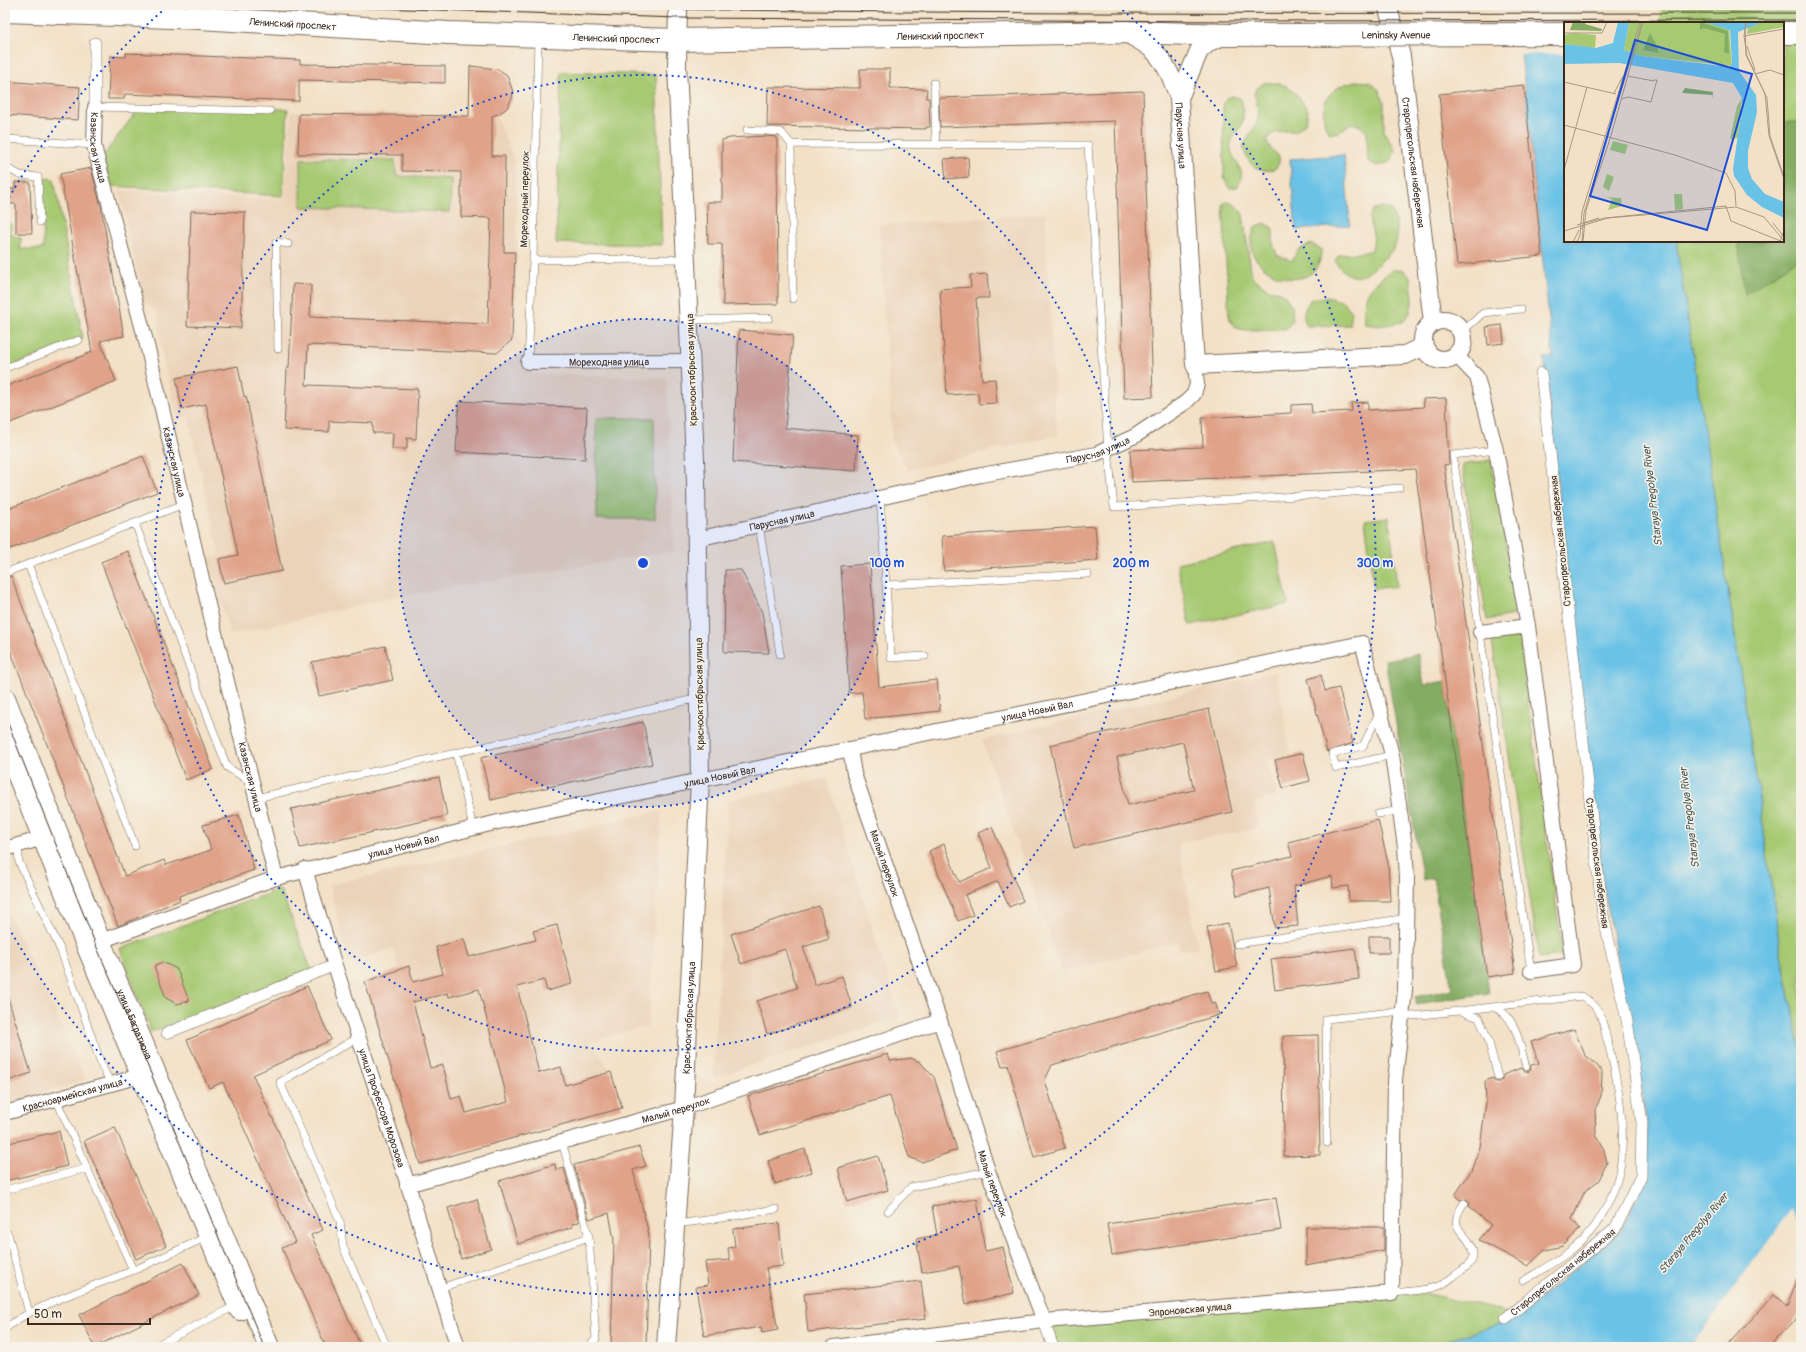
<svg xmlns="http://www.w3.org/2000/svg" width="1806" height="1352" font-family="Pangolin,sans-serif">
<rect width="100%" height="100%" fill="#f7f3e8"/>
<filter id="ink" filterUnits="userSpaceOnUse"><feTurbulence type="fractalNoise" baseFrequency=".025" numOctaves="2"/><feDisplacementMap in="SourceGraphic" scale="8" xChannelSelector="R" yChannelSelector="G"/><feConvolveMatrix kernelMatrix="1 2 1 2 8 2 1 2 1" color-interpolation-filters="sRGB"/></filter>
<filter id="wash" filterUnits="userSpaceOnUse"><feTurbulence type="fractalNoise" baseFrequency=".012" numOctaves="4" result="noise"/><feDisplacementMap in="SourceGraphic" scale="16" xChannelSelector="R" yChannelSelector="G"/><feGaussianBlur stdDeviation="0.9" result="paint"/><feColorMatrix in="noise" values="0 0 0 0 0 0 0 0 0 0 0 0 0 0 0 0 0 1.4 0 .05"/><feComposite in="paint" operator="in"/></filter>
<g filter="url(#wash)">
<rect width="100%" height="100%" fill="#f3e1c7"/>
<path fill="#ebd3b9" d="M291 111 496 116 515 161 517 250 514 329 528 362 533 374 667 378 674 551 404 595 230 635 209 559 220 556 188 416 178 419 162 355 157 310 144 303 119 190 285 200Z
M1045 213 1055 412 1058 435 908 470 892 441 879 225Z
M1276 672 1291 755 1266 760 1277 796 1255 803 1257 829 1178 843 1198 948 1179 950 1178 942 1062 972 982 740Z
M826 778 900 1017 713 1078 728 801Z
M662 810 648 1026 589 1041 611 1071 622 1108 420 1164 365 982 399 969 393 948 349 963 329 885 550 836Z
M5 906 86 1079 5 1105Z"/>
<path fill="#a6c972" stroke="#707a48" d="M1659 5H1801V1049L1781 955 1761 811 1676 241H1783V23H1658Z
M561 72 656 75 662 245 556 243Z
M1355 81 1369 82 1379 90 1384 102V132L1395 150C1392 162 1389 164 1377 166L1368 161 1367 132 1360 126 1352 123C1343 127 1340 136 1328 132 1320 117 1322 96 1339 87 1344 84 1350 83 1355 81Z
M1264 83C1290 82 1294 90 1308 110L1306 122 1296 131H1283L1271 134 1266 141 1272 150 1279 156V163L1276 168C1257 176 1247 163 1243 146 1256 123 1264 122 1254 94L1256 89Z
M1233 96 1241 99C1244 111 1245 120 1238 131 1236 134 1232 138 1231 142 1227 160 1251 168 1237 187L1229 188 1224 177 1223 107 1226 98Z
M139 108 288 109 283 196 111 186 103 156Z
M301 159 395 160 396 176 451 179 450 212 301 207Z
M44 178 54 179 83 339 5 368V224H12L11 235 21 238 20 249H43Z
M1228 201 1238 207 1243 215 1252 277 1268 289 1283 293 1292 306 1293 320 1286 329 1245 330 1236 328 1229 318 1223 204Z
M1382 207 1392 210C1395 221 1399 231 1396 243 1394 250 1387 256 1382 260 1366 278 1350 285 1335 261L1339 255C1352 252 1358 255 1372 250L1374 238 1369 218 1373 210Z
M1265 223 1273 228V244L1277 255 1292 261 1298 250 1311 244 1321 249C1322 292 1267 283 1253 254 1249 246 1252 235 1255 227Z
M1393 270H1404L1410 277 1413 297 1410 313 1403 322 1379 326 1365 324C1361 295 1369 286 1393 270Z
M1327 297 1344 302 1352 312 1350 325 1307 326C1301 315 1304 309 1311 299Z
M596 418H654L655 519H597Z
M1491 460 1518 614 1487 620 1462 465Z
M1389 517 1397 586 1374 589 1365 520Z
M1275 542 1288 604 1190 625 1177 563Z
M1519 636 1563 955 1539 958 1492 641Z
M280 889 312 971 151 1032 120 949Z
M1424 1293 1505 1312 1516 1318 1429 1347H1053L1044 1321Z"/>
<path fill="#84ad64" stroke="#606c41" d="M1783 122H1801V257L1745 294 1738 241H1783Z
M1418 654 1424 685 1445 681 1489 993 1416 1004V997L1452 989 1433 878 1423 880 1385 660Z"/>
<path fill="#6ac2e7" stroke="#527682" d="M1516 5 1565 23V241H1676L1761 811 1781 955 1801 1049V1222L1792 1210 1690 1347H1429L1516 1318 1620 1232 1646 1180 1647 1124 1599 860 1544 358 1553 357Z
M1344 155 1350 225 1296 230 1290 159Z"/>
<path fill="#f3e1c7" d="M1514 5H1661L1660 23H1565V54H1519Z
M1792 1209 1801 1224 1792 1213 1693 1347H1690Z"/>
<g id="blocks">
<path fill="#e0a38a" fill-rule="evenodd" d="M126 53 300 60V64L445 66V83L299 80V101L125 94 124 99H108L110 56 126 57Z
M470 66 498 69 507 75 513 92 512 98 507 108 499 114 492 116V156H505L504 252H515L512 340 497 353 308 345 306 385 418 389 416 439 407 438V449H392L393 433H373V423L329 421V432L284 430 287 368H289L293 284 311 285 310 317 488 324 491 218 461 217V172L402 171V155L298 154 299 114 469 116Z
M860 69H890V88L927 89 926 98H929L930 127H926V129L767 126 768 87 860 88Z
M5 81 80 87 78 120 5 115Z
M1524 85 1542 256 1457 265 1439 94Z
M1143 91 1153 397 1124 398 1115 121 940 127 939 98Z
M765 136 777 137 778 304 723 305 722 244H708L707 202H722V140L730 138Z
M968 157 969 177 946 179 944 159Z
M91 168 101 207 124 336 100 341 116 381 5 425V387L92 352 60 174Z
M15 182H30L32 233H16V204H5V189H15Z
M191 211 245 212 241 328 187 326Z
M987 274 989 298H976L982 380 995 379 997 403 979 404 978 393 947 395 940 289 971 287 970 275Z
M1502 325 1504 343 1488 345 1486 327Z
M739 330 793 335 785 428 858 435 856 471 733 462Z
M238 366 244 397 246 396 282 571 224 583 219 559 238 555 206 404 182 409 176 378Z
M1446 398 1449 464 1444 465 1515 973 1487 977 1415 469 1132 482 1130 450 1203 447 1202 418 1291 413V405L1311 404 1312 413 1352 411 1351 403 1368 402V410L1424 407 1423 399Z
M459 401 587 408 585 459 456 452Z
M143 456 157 492 5 551V510Z
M1095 526 1098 560 944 571 942 536Z
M128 551 213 769 186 780 101 562Z
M870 564 879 687 937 680 940 711 865 719 862 692 849 693 841 566Z
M725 570H741L762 612 769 653 724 652Z
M11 576 125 876 164 860 166 865 211 850 203 825 239 815 254 870 179 896 180 900 118 926 5 637V578Z
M385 646 393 680 319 696 312 662Z
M1321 675 1325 691 1339 688 1353 743 1327 752 1308 679Z
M1209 709 1232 812 1074 848 1050 745ZM1183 742 1194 790 1128 805 1117 757Z
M643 722 652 764 491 800 481 758Z
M1303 753 1310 781 1283 788 1275 760Z
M439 777 447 816 300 848 291 809Z
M1378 820 1388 863 1390 901H1349L1348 886 1333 888 1332 876 1294 886 1298 926 1275 928 1269 888 1237 896 1231 871 1292 856 1288 842Z
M992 827 1023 901 1009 907 998 881 965 895 973 915 958 921 929 851 944 844 959 882 992 868 978 833Z
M819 906 829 939 803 947 815 985 842 976 852 1007 767 1034 757 1001 797 988 785 949 741 964 731 934Z
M1228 923 1237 967 1216 971 1207 927Z
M557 925 572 984 547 991 544 980 517 987 539 1073 561 1067 565 1085 611 1072 622 1108 420 1164 365 982 409 966 413 982 443 974 436 947 464 939 469 957 536 940 533 931ZM479 989 508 1102 466 1113 461 1096 451 1099 443 1065 430 1068 413 1002 448 993 449 997Z
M1369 936H1389V953H1369Z
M1355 948 1359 979 1275 990 1271 959Z
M162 962 177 969 189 1001 177 1004 166 998 154 966Z
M307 986 331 1040 253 1075 323 1230 311 1235 361 1347H326L282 1248 295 1242 223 1082 209 1088 187 1040Z
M1207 991 1211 1003 1215 1002 1219 1015 1052 1065 1045 1080 1065 1148 1034 1157 1008 1065 1002 1067 997 1051Z
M8 998 31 1073 5 1082V999Z
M1574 1029 1585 1055 1595 1063 1602 1072 1601 1096 1595 1110 1596 1135 1603 1146 1607 1162 1599 1180 1585 1191 1572 1219 1580 1229 1563 1246 1545 1250 1528 1266 1479 1240 1491 1225 1468 1206 1469 1203 1467 1199 1460 1200 1455 1195 1471 1171 1480 1147 1486 1102 1485 1081 1493 1078 1496 1082H1500L1503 1079V1075L1521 1068 1524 1072H1528L1531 1069V1065L1539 1063 1531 1042Z
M1318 1035 1320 1155 1284 1156 1283 1036Z
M888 1054 890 1061 911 1058 920 1062 934 1077 957 1150 922 1162 909 1157 890 1096 760 1135 748 1096Z
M115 1127 166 1246 136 1259 84 1141Z
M59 1131 67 1166 5 1181V1144Z
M639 1147 646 1166 633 1170 649 1235 646 1347H611L614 1240 609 1213 589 1219 574 1165Z
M805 1149 812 1172 775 1184 768 1161Z
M878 1156 888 1190 847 1202 838 1168Z
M555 1164 556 1170 564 1168 579 1222 572 1224 573 1227 518 1244 499 1181Z
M1276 1198 1281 1230 1112 1255 1107 1224Z
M477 1199 491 1249 461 1259 448 1208Z
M977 1199 985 1251 1003 1247 1014 1293 966 1304 959 1266 922 1272 916 1239 937 1235 932 1206Z
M779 1223 783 1266 766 1268 778 1330 762 1333 761 1327 704 1336 696 1287 708 1285 705 1262 730 1260 728 1248 735 1247 733 1229Z
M1306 1227H1384V1250L1306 1265Z
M183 1263 199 1295 95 1347 79 1315Z
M1800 1271 1801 1313 1771 1347H1727L1772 1296 1786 1308Z
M921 1281 926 1319 808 1332 804 1294Z"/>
</g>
</g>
<g filter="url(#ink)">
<use href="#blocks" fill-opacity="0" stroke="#7b6a59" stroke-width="1"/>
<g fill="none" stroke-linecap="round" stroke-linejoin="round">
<g stroke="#7b6a59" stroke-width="8">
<path id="service" d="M934 83 936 144
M95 107 270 111
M747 130 781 132 791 144
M5 141 7 139 94 145
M5 167 20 175 38 177 40 222
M533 260 686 259
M793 299 791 144 1088 145 1108 450 1114 507 1330 494 1399 488
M689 320 769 318
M1462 332 1483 313 1521 309
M278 349 276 242 288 244
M528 362 533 260 538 38
M5 368 79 340
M1496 450 1453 455 1531 971
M880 498 891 658 925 656
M135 523 227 767 251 782
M759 525 780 654
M5 573 28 564
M886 585 1088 574
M1379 713 1363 746 1332 754 1336 768 1392 755
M456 752 473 828
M256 798 699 698
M1378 814 1400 810
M18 846 19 862 61 951 102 1066 111 1084
M135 846 28 564 184 504
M1237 944 1407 918
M1495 1008C1517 1016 1520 1047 1526 1067
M1463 1012 1479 1018 1488 1039 1498 1077
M1402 1017 1459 1011 1582 996C1587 1000 1595 1005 1598 1010 1602 1017 1604 1028 1606 1036 1617 1075 1626 1121 1621 1162 1618 1184 1607 1208 1595 1226 1578 1250 1548 1266 1523 1281
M359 1037 280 1082 340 1221 343 1247 387 1347
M56 1099 87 1168
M1327 1143 1326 1019 1403 1011
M5 1190 87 1168 133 1270
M888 1211 911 1187 988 1171
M676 1224 722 1218 776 1209
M5 1235 8 1234 29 1313
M438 1289 589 1237 562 1142
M1392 1293C1406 1291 1431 1291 1443 1284 1449 1280 1455 1275 1461 1271 1466 1267 1473 1263 1473 1255 1472 1230 1443 1233 1464 1203
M5 1330C19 1311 106 1281 132 1271 157 1260 182 1248 207 1237
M153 1347 237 1305
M588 1347 596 1339 589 1237"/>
</g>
<g stroke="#7b6a59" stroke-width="12">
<g id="pedestrian">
<path d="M95 107V43"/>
<path d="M167 1033 335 965"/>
<path id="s1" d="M1506 1318 1615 1229 1641 1176 1642 1123 1627 1020 1603 915 1541 373"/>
<path d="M1044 1321 1053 1347"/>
</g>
</g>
<g stroke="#7b6a59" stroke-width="16">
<g id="minor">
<path id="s2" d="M95 107 94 145 96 154 147 345 212 621 276 878"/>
<path d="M1456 355 1477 377 1496 450 1528 626 1573 965 1531 971"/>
<path id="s3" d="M528 362 691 361"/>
<path id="s4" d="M697 539 981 475 1096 454 1135 436 1186 402 1194 394 1197 384 1195 365"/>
<path d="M1480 632 1528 626"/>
<path id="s5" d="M850 749 854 774 940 1021 988 1171 1044 1321"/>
<path d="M5 849 50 836"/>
<path id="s6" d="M305 869C336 976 374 1080 408 1185 425 1239 440 1293 458 1347"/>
<path id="s7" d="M92 944 276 878 498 822 1362 643 1392 755 1405 847 1407 877 1405 990 1395 1080 1392 1293 1044 1321 834 1347"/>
<path id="s8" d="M5 1113 140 1076"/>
<path id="s9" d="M407 1185 684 1108 940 1021"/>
</g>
</g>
<g stroke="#7b6a59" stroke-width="20">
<g id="tertiary">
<path id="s10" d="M1387 5 1401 56 1433 322"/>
<path id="s11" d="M1125 32C1134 38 1146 43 1154 51 1167 64 1173 81 1179 98L1195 365 1405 355 1424 346"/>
<path d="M1179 98 1199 51 1209 42 1226 35"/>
<circle cx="1443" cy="340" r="20"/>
<path id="s12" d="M666 1347 684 1108 700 779 696 482 677 66 678 5"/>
</g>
</g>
<g stroke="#7b6a59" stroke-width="22">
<g id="secondary">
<path id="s13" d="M5 698 100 941 195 1166 269 1347"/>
<path d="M5 744 87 947 240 1310"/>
</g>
</g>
<g stroke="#7b6a59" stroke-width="24">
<g id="primary">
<path id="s14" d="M5 11 199 18 448 33 678 40 1125 32 1227 35"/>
<path d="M1783 33H1801"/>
</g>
</g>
<use href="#service" stroke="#fff" stroke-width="7"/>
<use href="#pedestrian" stroke="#fff" stroke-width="11"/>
<use href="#minor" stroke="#fff" stroke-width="14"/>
<use href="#tertiary" stroke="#fff" stroke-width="18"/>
<use href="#secondary" stroke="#fff" stroke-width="20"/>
<use href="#primary" stroke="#fff" stroke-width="22"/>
<path stroke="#3b2a1e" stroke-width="1" d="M287 5 678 18 1231 21 1801 20
M462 5C908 16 1355 13 1801 13
M5 716 95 943 152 1076 264 1347"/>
<g stroke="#7b6a59" stroke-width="24" stroke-linecap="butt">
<g id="primary-bridge">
<path id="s15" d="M1227 35 1565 34"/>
</g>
</g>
<use href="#primary-bridge" stroke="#fff" stroke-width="22"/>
</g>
</g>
<circle cx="643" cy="563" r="244" fill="#1d4ed8" fill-opacity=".12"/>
<g fill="none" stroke="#1d4ed8" stroke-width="2" stroke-dasharray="2 4">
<circle cx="643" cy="563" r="244"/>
<circle cx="643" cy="563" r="488"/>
<path d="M6 203A732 732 0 0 1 168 6M1118 6A732 732 0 1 1 6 923"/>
</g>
<g text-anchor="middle" stroke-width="3" stroke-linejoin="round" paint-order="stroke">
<g font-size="10" fill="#3b2a1e" stroke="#f7f3e8">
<text dy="4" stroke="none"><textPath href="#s14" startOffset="288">Ленинский проспект</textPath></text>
<text dy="4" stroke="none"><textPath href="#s15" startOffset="169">Leninsky Avenue</textPath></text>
<text dy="4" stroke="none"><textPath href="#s14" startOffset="936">Ленинский проспект</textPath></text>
<text dy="4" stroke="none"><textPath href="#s14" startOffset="612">Ленинский проспект</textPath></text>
<text dy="4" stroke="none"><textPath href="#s11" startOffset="126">Парусная улица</textPath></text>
<text dy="4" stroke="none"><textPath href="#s2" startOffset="41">Казанская улица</textPath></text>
<text dy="4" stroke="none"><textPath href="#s10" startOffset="160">Старопрегольская набережная</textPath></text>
<text transform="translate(524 199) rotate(-89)" y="4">Мореходный переулок</text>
<text dy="4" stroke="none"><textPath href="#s3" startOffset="81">Мореходная улица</textPath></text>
<text transform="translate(691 370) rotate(-92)" y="4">Краснооктябрьская улица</text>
<text dy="4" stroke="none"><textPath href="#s4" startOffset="411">Парусная улица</textPath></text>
<text dy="4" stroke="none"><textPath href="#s2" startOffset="365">Казанская улица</textPath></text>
<text dy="4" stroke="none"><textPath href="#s4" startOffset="87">Парусная улица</textPath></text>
<text transform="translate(1560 541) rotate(-96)" y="4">Старопрегольская набережная</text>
<text transform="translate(699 694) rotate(-91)" y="4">Краснооктябрьская улица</text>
<text dy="4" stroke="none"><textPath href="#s7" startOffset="975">улица Новый Вал</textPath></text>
<text dy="4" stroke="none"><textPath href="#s7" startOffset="651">улица Новый Вал</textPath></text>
<text dy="4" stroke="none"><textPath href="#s2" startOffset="689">Казанская улица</textPath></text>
<text dy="4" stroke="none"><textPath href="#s7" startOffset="327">улица Новый Вал</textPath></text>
<text dy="4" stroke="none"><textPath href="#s5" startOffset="120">Малый переулок</textPath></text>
<text transform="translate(1598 863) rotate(83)" y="4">Старопрегольская набережная</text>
<text dy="4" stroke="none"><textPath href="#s12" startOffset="330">Краснооктябрьская улица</textPath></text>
<text dy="4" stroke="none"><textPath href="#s13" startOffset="351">улица Багратиона</textPath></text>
<text dy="4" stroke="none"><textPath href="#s8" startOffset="70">Красноармейская улица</textPath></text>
<text dy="4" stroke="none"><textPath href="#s6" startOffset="251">улица Профессора Морозова</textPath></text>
<text dy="4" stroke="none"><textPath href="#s9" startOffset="279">Малый переулок</textPath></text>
<text dy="4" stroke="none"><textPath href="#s5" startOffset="458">Малый переулок</textPath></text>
<text dy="4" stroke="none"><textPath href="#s1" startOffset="73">Старопрегольская набережная</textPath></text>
<text transform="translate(1190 1309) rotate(-5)" y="4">Эпроновская улица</text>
</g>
<g font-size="11" font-style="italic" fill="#49585a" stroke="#f7f3e8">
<text transform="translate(1652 496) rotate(-97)" y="4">Staraya Pregolya River</text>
<text transform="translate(1689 818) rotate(-97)" y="4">Staraya Pregolya River</text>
<text transform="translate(1693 1233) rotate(-50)" y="4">Staraya Pregolya River</text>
</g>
</g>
<g transform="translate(1564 22)">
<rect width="220" height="220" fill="#f3e1c7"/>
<path d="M65 0H140L165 7 168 44 77 34 60 28ZM220 0V5L183 12 184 5 196 1ZM9 11 32 13 31 26 0 22V13ZM178 76 174 116 166 117 173 84ZM49 119 64 123 61 132 46 128ZM43 152 50 155 45 169 39 165ZM110 172H118L119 187 111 188ZM42 175 57 176 58 184 44 188 48 177Z" fill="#a6c972"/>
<path d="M9 0H22L21 2 38 7 37 9 6 8ZM136 0 164 9 165 32 160 30 161 12 140 6 136 8ZM86 11 91 20 95 31 79 28ZM121 66 149 70 148 77V73L118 71Z" fill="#84ad64"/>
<path d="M54 0H65L60 28 77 34 166 45 168 41 166 8 140 0H199L174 10 175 49 192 73 193 90 184 129V146L188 157 201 172 220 180V196L198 185 183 173 170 154 169 147 178 85V76L169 61 55 41 0 42V22L32 26 49 21Z" fill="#6ac2e7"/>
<path fill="none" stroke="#a99883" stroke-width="1" d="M181 0 182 33 201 72 205 114 220 157M182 0 180 14 183 34 203 76 206 114 220 155M0 11H38L43 0M180 14 220 7M183 24 191 48M191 52 206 48 220 53M63 54 90 59M0 60 52 72M50 71 59 54M58 77 64 75 87 80 93 58H89M0 103 111 133 162 151 171 169 172 184M0 148 23 65M209 201 220 215M13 203 35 196M17 207 21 201 41 196 162 184 167 199 219 220M0 209 44 196 172 185 200 195 220 219M9 220 15 208M13 220 16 213 18 190 76 0M18 220 20 191 78 0M19 220 22 188 46 117 79 0M216 220 220 208"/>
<path fill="#1d4ed8" fill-opacity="0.15" stroke="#1d4ed8" stroke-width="2" d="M71 18 188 52 143 208 26 174Z"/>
<rect width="220" height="220" fill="none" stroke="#3b2a1e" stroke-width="2"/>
</g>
<circle cx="643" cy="563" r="6" fill="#1d4ed8" stroke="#f7f3e8" stroke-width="2"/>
<g font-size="12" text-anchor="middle" font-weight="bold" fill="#1d4ed8" stroke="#f7f3e8" stroke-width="3" stroke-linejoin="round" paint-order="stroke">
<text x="887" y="567">100 m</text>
<text x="1131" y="567">200 m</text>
<text x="1375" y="567">300 m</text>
</g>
<rect width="1806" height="1352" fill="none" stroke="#f7f3e8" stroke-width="20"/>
<path d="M28 1318v6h122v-6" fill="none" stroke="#3b2a1e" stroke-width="2"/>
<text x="34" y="1318" font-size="12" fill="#3b2a1e" stroke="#f7f3e8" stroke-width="3" paint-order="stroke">50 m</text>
</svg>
